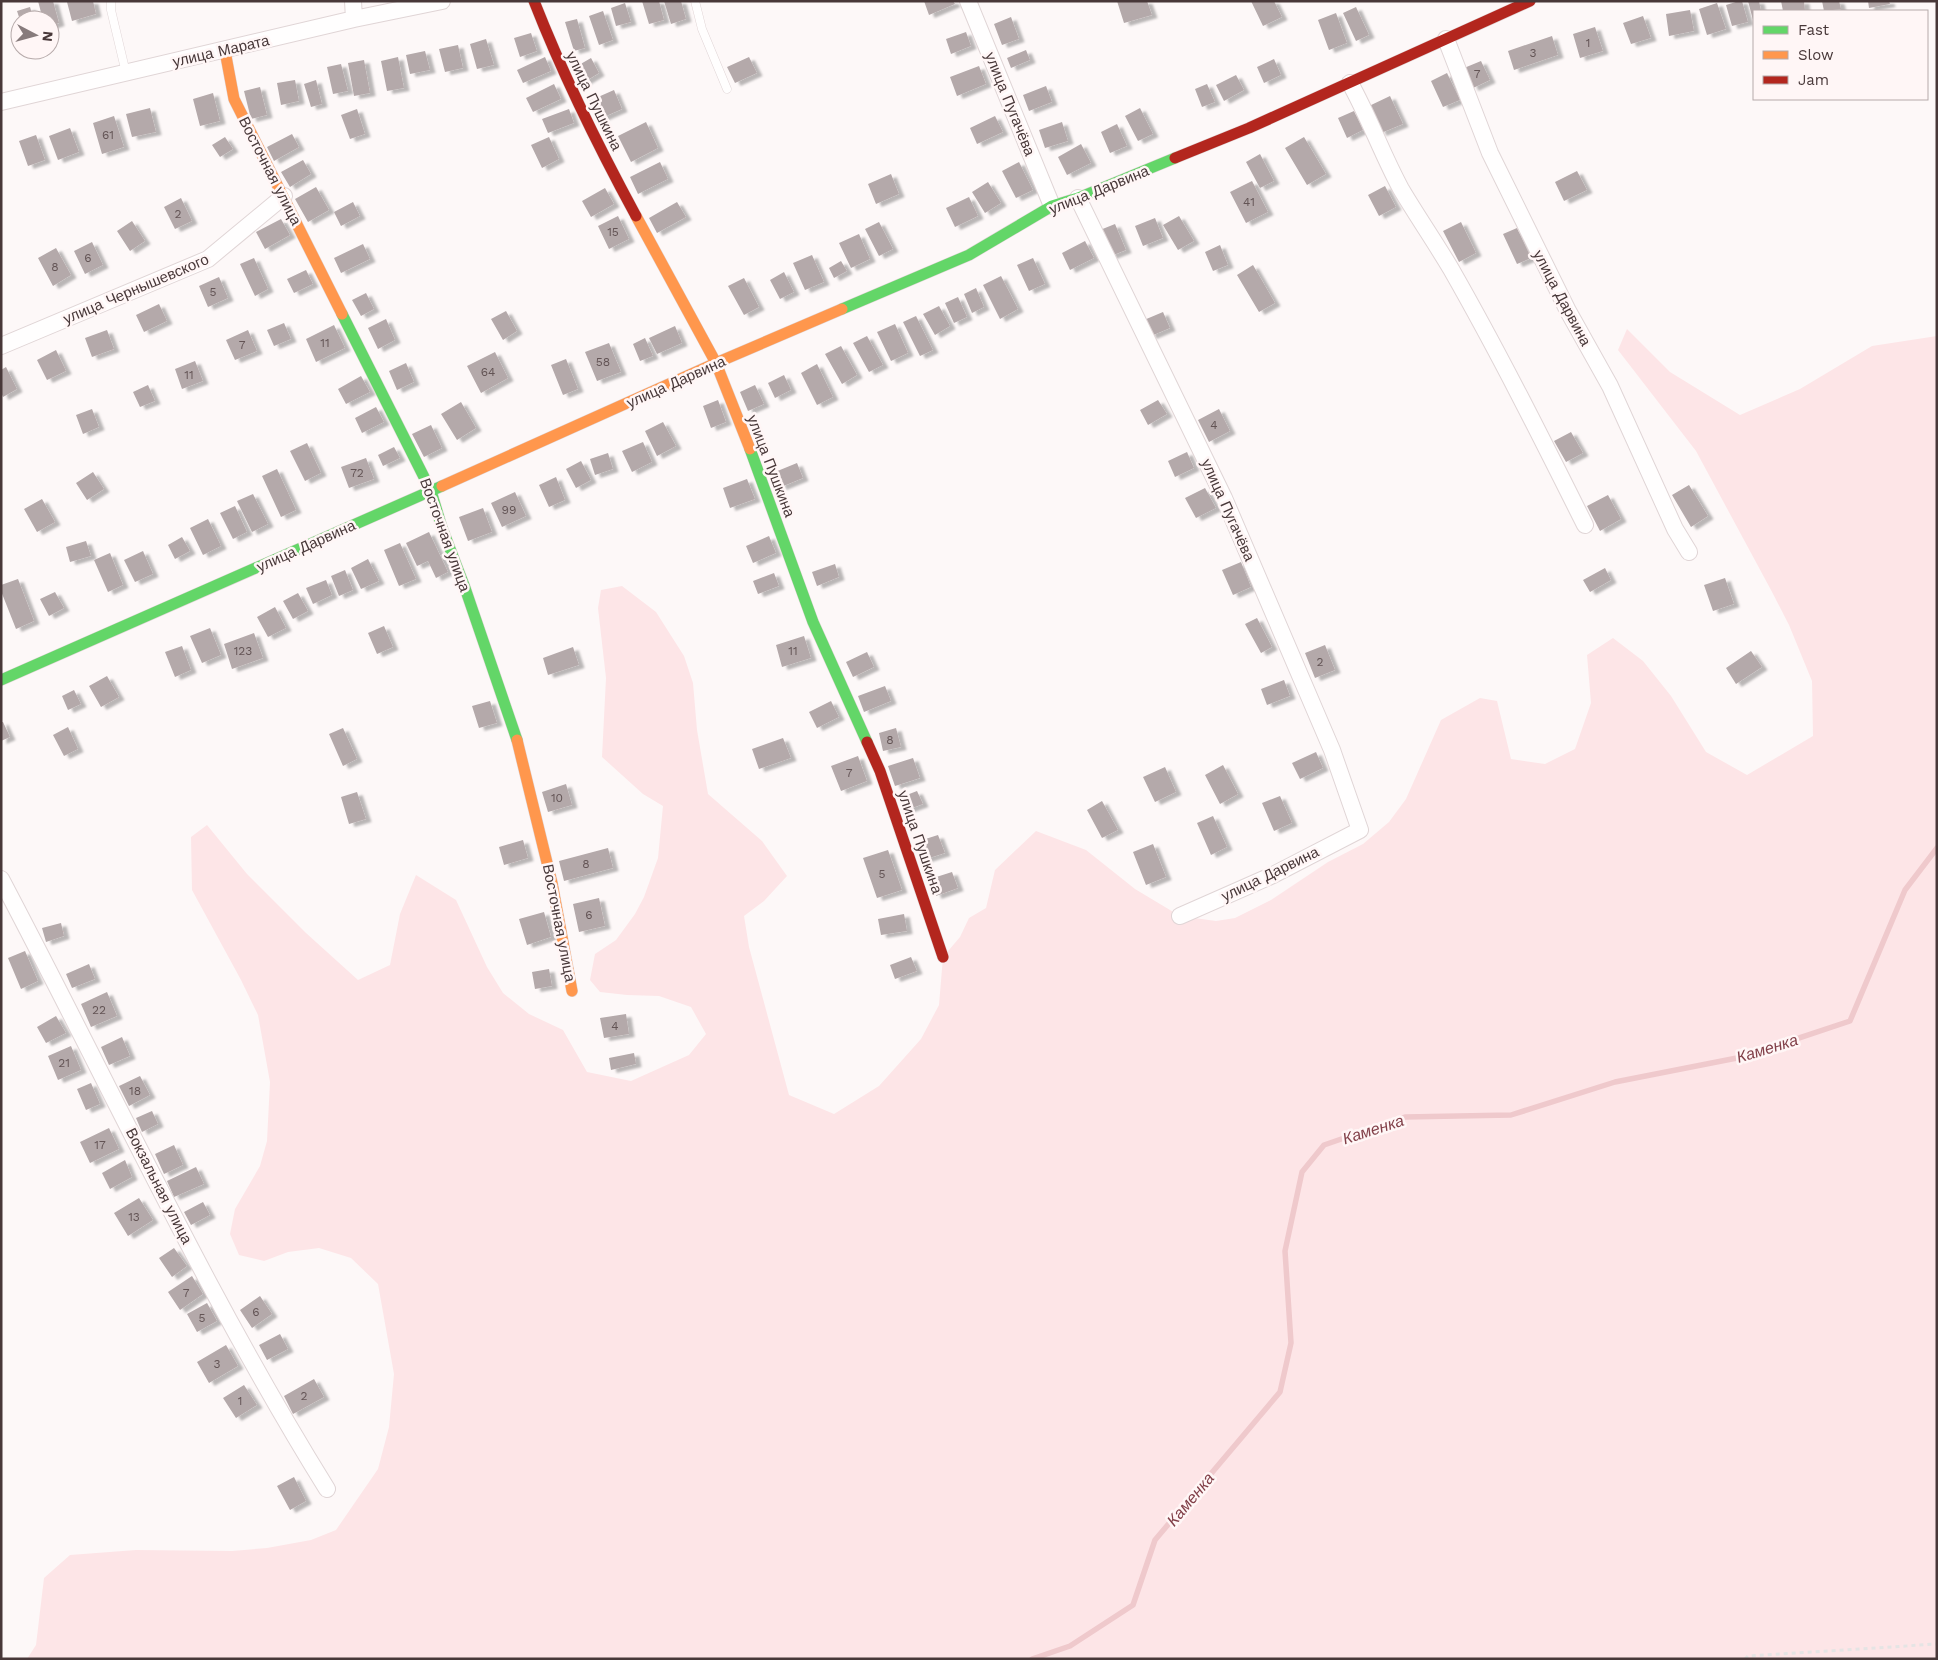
<svg xmlns="http://www.w3.org/2000/svg" width="1938" height="1660" font-family="'Work Sans',sans-serif">
<defs>
<filter id="shadow"><feDropShadow dx="5.5" dy="3" stdDeviation="1" flood-color="#0004"/></filter>
</defs>
<rect width="100%" height="100%" fill="#fdf8f8"/>
<path fill="#fde5e7" d="M1627 329 1670 372 1740 415 1800 389 1872 346 1937 336V1659H27L36 1645 44 1578 70 1555 136 1550 232 1551 267 1548 311 1540 336 1530 378 1469 389 1427 394 1374 378 1284 351 1258 319 1248 288 1252 264 1261 239 1255 230 1234 235 1209 260 1166 267 1141 270 1082 258 1015 241 980 192 890 191 837 207 825 247 874 306 933 358 980 390 965 400 914 416 875 456 900 487 967 503 993 529 1014 563 1030 587 1072 631 1081 689 1055 706 1034 691 1007 659 996 627 995 600 992 590 980 595 954 616 940 635 914 644 897 658 858 663 806 643 794 602 757 606 678 598 608 601 590 622 586 656 612 684 656 693 683 697 730 708 794 762 841 787 876 764 901 744 916 749 947 789 1095 834 1114 879 1086 921 1039 939 1005 943 957 960 937 969 918 986 908 995 870 1036 831 1086 850 1135 889 1180 916 1216 921 1235 918 1271 900 1328 862 1363 844 1389 822 1406 799 1441 720 1480 698 1497 701 1511 759 1545 764 1575 749 1591 703 1587 655 1613 638 1643 661 1671 696 1706 752 1747 775 1813 736 1812 681 1789 625 1771 590 1696 451 1618 350Z"/>
<g fill="none" stroke-linecap="round" stroke-linejoin="round">
<path stroke="#efc9cc" stroke-width="5.5" d="M1032 1659 1070 1646 1133 1605 1155 1540 1280 1392 1291 1343 1285 1251 1302 1172 1324 1145 1405 1117 1511 1115 1615 1082 1742 1057 1850 1021 1905 890 1937 848"/>
</g>
<path fill="#b4a9aa" filter="url(#shadow)" d="M38 1H53L59 23 50 26V20H43Z
M93 1 96 14 72 21 67 2Z
M642 1H659L664 20 649 24Z
M664 1H681L686 19 671 24Z
M924 1H953L955 4 929 15Z
M1117 1H1147L1152 15 1124 23Z
M1251 1H1274L1282 17 1263 26Z
M1739 1H1742L1748 22 1732 26 1726 5Z
M1748 1H1759L1761 11H1754V24Z
M1781 1H1804L1805 11H1783Z
M1822 1H1839L1841 9 1824 11Z
M1868 1H1889L1890 4 1869 8Z
M625 3 631 22 616 26 611 8Z
M1717 3 1726 29 1707 35 1699 9Z
M30 7 34 20H20L17 11Z
M1356 7 1369 35 1356 41 1343 13Z
M1690 10 1694 31 1669 36 1666 14Z
M603 11 613 40 599 45 589 16Z
M1336 13 1347 43 1329 50 1318 20Z
M1643 16 1651 38 1631 44 1623 23Z
M1011 17 1019 39 1002 45 994 24Z
M577 19 585 48 574 51 565 22Z
M1595 27 1603 51 1580 58 1573 34Z
M966 32 971 46 951 54 946 39Z
M531 33 537 51 520 57 514 38Z
M1552 36 1558 55 1514 70 1508 51Z
M486 39 494 65 477 69 470 44Z
M458 45 463 68 445 72 439 49Z
M1026 50 1030 60 1011 68 1007 58Z
M425 51 430 70 410 74 406 55Z
M398 57 404 88 387 91 381 61Z
M545 57 551 71 523 83 517 70Z
M749 57 757 73 735 83 727 67Z
M591 58 599 73 581 84 572 69Z
M1274 59 1281 75 1264 83 1257 67Z
M364 60 370 93 354 96 348 63Z
M1481 61 1490 80 1473 88 1464 68Z
M341 64 348 91 333 94 327 67Z
M979 66 986 84 957 96 950 77Z
M1447 73 1460 100 1443 107 1431 81Z
M1236 75 1244 90 1224 101 1216 85Z
M295 80 299 101 281 105 277 83Z
M316 80 322 104 311 107 304 84Z
M554 84 561 99 533 112 526 98Z
M1207 84 1215 102 1202 107 1195 89Z
M1046 86 1052 102 1029 111 1023 95Z
M260 87 267 115 251 119 244 91Z
M614 90 622 109 597 120 589 101Z
M213 93 220 121 200 126 193 99Z
M1390 96 1403 124 1381 133 1369 106Z
M150 108 156 132 132 137 126 114Z
M1140 108 1153 134 1138 141 1125 116Z
M357 109 365 134 350 139 341 115Z
M569 109 574 123 548 133 542 119Z
M1354 111 1363 130 1347 138 1338 118Z
M114 116 124 147 102 154 93 123Z
M995 116 1003 132 977 144 970 128Z
M646 122 658 148 631 162 618 136Z
M1062 122 1068 141 1045 148 1039 130Z
M1117 124 1127 146 1110 153 1101 132Z
M70 128 79 152 58 160 49 136Z
M292 134 299 147 274 161 267 147Z
M36 135 45 160 28 166 19 141Z
M225 137 233 149 220 157 212 145Z
M549 137 559 159 542 168 531 145Z
M1304 137 1326 174 1307 185 1285 148Z
M1081 144 1091 163 1067 175 1058 157Z
M1260 154 1274 181 1260 188 1246 162Z
M303 160 311 174 290 187 281 172Z
M660 162 668 179 638 194 630 177Z
M1019 162 1033 190 1016 198 1002 171Z
M1577 171 1587 190 1564 201 1555 182Z
M891 174 899 194 876 204 868 184Z
M1252 181 1268 212 1246 223 1230 192Z
M988 182 1001 203 985 213 972 192Z
M1385 186 1396 207 1379 216 1368 195Z
M316 187 329 210 308 222 295 199Z
M605 188 614 204 591 217 582 201Z
M969 197 978 216 955 227 946 208Z
M181 198 192 221 175 229 164 207Z
M353 202 360 216 341 226 334 212Z
M677 202 686 217 657 233 649 218Z
M618 216 629 239 609 249 598 226Z
M1179 216 1194 241 1178 250 1163 225Z
M1155 218 1163 238 1143 246 1135 226Z
M281 219 290 235 265 249 256 232Z
M132 221 145 241 130 251 117 231Z
M879 222 893 249 879 256 865 229Z
M1461 222 1476 253 1459 262 1443 231Z
M1115 224 1126 250 1111 256 1100 230Z
M1517 228 1531 258 1517 264 1503 234Z
M859 234 870 259 851 268 839 243Z
M1085 241 1094 258 1070 270 1062 253Z
M92 242 103 265 85 274 74 251Z
M363 244 370 259 341 273 334 258Z
M1220 245 1228 265 1213 271 1205 252Z
M56 248 71 275 53 286 38 258Z
M812 255 824 282 805 290 793 263Z
M254 258 268 289 255 296 240 264Z
M1033 258 1045 284 1029 291 1017 265Z
M841 261 847 271 834 278 829 268Z
M1253 265 1275 303 1259 312 1237 275Z
M306 270 313 284 294 293 287 279Z
M784 272 794 292 780 299 770 280Z
M1001 276 1018 309 1000 319 983 285Z
M219 277 228 298 208 307 199 286Z
M744 278 759 307 744 315 728 286Z
M976 288 984 307 972 313 964 294Z
M366 293 374 309 361 316 352 300Z
M958 297 967 317 954 323 945 303Z
M159 304 167 321 144 332 136 315Z
M939 306 950 326 935 335 923 314Z
M506 311 517 331 503 340 491 319Z
M1163 312 1170 328 1151 336 1144 320Z
M916 316 933 350 920 356 903 322Z
M386 319 395 340 378 349 368 328Z
M284 323 291 339 274 346 267 330Z
M895 324 908 353 891 361 877 332Z
M334 325 345 348 316 362 306 339Z
M675 326 682 343 657 354 649 338Z
M107 330 114 349 92 357 85 338Z
M248 330 257 351 235 360 226 340Z
M867 336 883 365 869 372 853 343Z
M645 338 653 356 640 361 633 344Z
M609 343 621 372 597 381 585 352Z
M841 346 857 375 842 384 825 354Z
M56 350 66 371 47 380 37 360Z
M495 352 508 378 481 393 467 366Z
M566 359 578 389 563 395 551 365Z
M195 361 203 381 182 389 175 369Z
M406 363 414 382 397 390 389 371Z
M817 364 833 397 817 405 801 373Z
M6 367 17 389 3 397 1 392V370Z
M784 375 791 390 775 398 768 383Z
M361 376 370 392 346 404 338 389Z
M148 385 155 401 140 407 133 392Z
M755 385 764 404 748 411 740 392Z
M718 400 726 422 711 428 703 406Z
M1158 400 1167 414 1148 425 1140 410Z
M461 402 476 428 457 440 441 414Z
M376 407 384 422 362 433 355 418Z
M92 409 99 427 83 434 76 415Z
M1219 409 1230 431 1209 442 1198 420Z
M663 422 676 446 657 456 645 431Z
M431 425 442 448 424 457 412 434Z
M1571 432 1583 453 1566 462 1554 441Z
M643 442 652 462 632 472 622 451Z
M307 443 321 473 305 481 290 451Z
M394 447 400 458 383 466 378 455Z
M1187 452 1194 468 1175 477 1168 461Z
M608 453 613 469 595 475 590 459Z
M366 458 374 479 349 488 341 467Z
M581 461 591 480 576 488 566 469Z
M797 463 803 478 781 487 775 472Z
M277 469 296 510 281 517 262 476Z
M93 472 104 489 87 500 76 483Z
M556 477 565 500 549 507 539 485Z
M747 479 755 499 730 508 723 488Z
M1689 485 1708 516 1691 527 1672 495Z
M1205 488 1216 508 1196 518 1185 498Z
M515 492 526 516 502 527 491 503Z
M253 494 268 524 252 532 237 501Z
M1608 495 1621 519 1600 531 1587 506Z
M42 499 55 522 37 532 24 509Z
M235 506 247 532 233 539 220 513Z
M483 508 492 532 468 541 459 517Z
M208 519 221 546 203 555 190 528Z
M429 532 448 572 436 578 428 561 417 566 406 543Z
M769 536 776 553 753 563 746 546Z
M182 537 190 551 175 559 168 545Z
M86 541 91 556 70 562 66 547Z
M400 543 416 579 399 586 384 550Z
M143 551 153 574 135 582 124 560Z
M110 553 123 585 108 592 94 560Z
M368 559 379 581 361 589 351 568Z
M1241 562 1251 587 1233 595 1222 570Z
M835 564 839 577 817 586 812 572Z
M1605 568 1611 580 1590 592 1583 580Z
M345 570 353 590 339 596 331 576Z
M774 573 779 586 758 594 753 581Z
M1725 578 1734 604 1713 611 1704 585Z
M18 579 34 621 16 629 1 591V585Z
M326 580 332 595 313 604 306 588Z
M55 592 64 608 49 616 40 599Z
M298 593 308 611 293 619 283 601Z
M275 607 286 628 268 637 257 617Z
M1257 618 1272 647 1261 653 1245 624Z
M384 626 393 647 377 654 368 633Z
M210 628 221 655 202 663 190 636Z
M254 633 263 658 232 669 224 644Z
M804 636 811 658 782 667 776 645Z
M1325 645 1335 670 1315 678 1305 653Z
M182 646 191 670 175 677 165 652Z
M573 647 579 665 548 675 543 658Z
M1751 651 1762 667 1736 684 1726 668Z
M867 652 874 667 853 677 846 662Z
M107 676 119 697 101 707 89 686Z
M1284 680 1290 696 1267 705 1261 689Z
M885 686 891 701 864 712 858 696Z
M74 690 81 704 68 710 62 696Z
M490 701 497 723 479 728 472 706Z
M831 701 839 717 817 728 809 712Z
M1 722H3L10 737 1 741Z
M68 727 78 749 64 756 53 735Z
M343 728 357 759 343 766 329 734Z
M896 728 901 747 883 751 879 733Z
M783 738 791 758 759 769 752 749Z
M1316 752 1323 768 1300 779 1292 763Z
M858 756 867 781 841 791 831 766Z
M913 758 920 778 895 786 888 766Z
M1223 765 1238 794 1220 804 1205 775Z
M1165 767 1176 792 1155 802 1143 777Z
M566 784 572 805 548 812 542 792Z
M917 791 923 804 904 811 899 798Z
M357 792 366 819 349 824 341 797Z
M1280 796 1292 823 1274 831 1262 803Z
M1102 801 1118 830 1102 838 1087 810Z
M1213 816 1227 847 1211 855 1197 823Z
M938 835 945 853 923 860 916 842Z
M523 840 528 858 504 865 499 847Z
M1153 844 1166 877 1146 885 1133 852Z
M608 848 613 868 564 881 559 861Z
M888 850 902 890 877 898 863 858Z
M952 872 958 888 936 896 930 879Z
M599 898 605 926 579 932 573 904Z
M544 912 551 937 527 945 519 919Z
M904 914 907 931 881 935 878 919Z
M61 923 64 936 46 942 42 928Z
M25 951 38 981 21 989 8 958Z
M911 957 917 971 895 979 890 965Z
M89 964 95 979 72 988 66 974Z
M549 969 552 986 535 989 532 972Z
M107 992 117 1016 91 1027 81 1004Z
M626 1014 629 1034 604 1038 600 1018Z
M56 1016 66 1033 46 1043 37 1027Z
M122 1037 130 1056 109 1065 101 1047Z
M71 1046 81 1070 58 1080 48 1056Z
M634 1053 636 1064 611 1070 609 1058Z
M140 1076 150 1095 129 1106 119 1086Z
M91 1083 100 1104 86 1110 77 1089Z
M152 1111 158 1124 142 1132 136 1118Z
M109 1128 119 1149 90 1163 80 1142Z
M174 1145 183 1165 164 1174 155 1154Z
M125 1160 132 1177 110 1189 102 1173Z
M196 1167 204 1184 174 1197 167 1181Z
M139 1198 153 1220 128 1236 114 1213Z
M203 1202 210 1215 191 1225 184 1212Z
M174 1248 187 1266 172 1277 159 1258Z
M192 1276 203 1294 180 1310 168 1292Z
M260 1296 272 1314 252 1328 240 1310Z
M207 1303 217 1321 197 1332 187 1314Z
M280 1334 288 1349 267 1360 259 1345Z
M226 1345 238 1366 209 1383 197 1362Z
M314 1379 324 1397 293 1414 284 1396Z
M244 1385 257 1405 236 1418 223 1398Z
M294 1477 306 1501 290 1510 277 1486Z"/>
<g fill="none" stroke-linecap="round" stroke-linejoin="round">
<g stroke="#e0d5d6" stroke-width="9">
<path id="lane" d="M111 1V10L126 73
M695 1 702 29 727 89"/>
</g>
<g stroke="#e0d5d6" stroke-width="18">
<path id="street" d="M353 1 354 19
M968 1 1052 206
M1446 39 1490 153 1568 311 1610 386 1675 529 1689 552
M1350 83C1369 117 1382 154 1401 189 1417 216 1435 242 1451 269 1499 353 1542 439 1585 525
M1 102 354 19 442 1
M1078 198 1224 498 1332 750 1360 830 1273 875 1180 916
M1 346 208 259 284 196
M1 879C109 1083 205 1293 327 1489"/>
</g>
<g stroke="#e0d5d6" stroke-width="12">
<path id="fast" d="M842 309 969 255 1052 206 1078 198 1175 158
M342 314 431 491 442 528 465 588 517 740
M750 449 813 622 867 742
M1 680 442 486"/>
</g>
<g stroke="#e0d5d6" stroke-width="12">
<path id="slow" d="M225 51 234 99 342 314
M636 216 716 363 750 449
M442 486 716 363 842 309
M517 740 552 883 572 991"/>
</g>
<g stroke="#e0d5d6" stroke-width="12">
<path id="jam" d="M534 1C563 75 598 146 636 216
M1175 158 1249 128 1530 1
M867 742 880 771 943 957"/>
</g>
<path stroke="#e5e4e4" stroke-width="3" stroke-dasharray="4 4" stroke-linecap="butt" d="M1745 1659 1748 1656 1937 1644"/>
<use href="#lane" stroke="#fffefe" stroke-width="8"/>
<use href="#street" stroke="#fffefe" stroke-width="16"/>
<use href="#fast" stroke="#63d668" stroke-width="11"/>
<use href="#slow" stroke="#ff974d" stroke-width="11"/>
<use href="#jam" stroke="#b3261e" stroke-width="11"/>
</g>
<g text-anchor="middle" stroke-width="5" stroke-linejoin="round" paint-order="stroke">
<g font-size="12" fill="#635455">
<text x="1588" y="47">1</text>
<text x="1533" y="57">3</text>
<text x="1477" y="78">7</text>
<text x="108" y="139">61</text>
<text x="1249" y="206">41</text>
<text x="178" y="218">2</text>
<text x="613" y="236">15</text>
<text x="88" y="262">6</text>
<text x="55" y="271">8</text>
<text x="213" y="296">5</text>
<text x="325" y="347">11</text>
<text x="242" y="349">7</text>
<text x="603" y="366">58</text>
<text x="488" y="376">64</text>
<text x="189" y="379">11</text>
<text x="1214" y="429">4</text>
<text x="357" y="477">72</text>
<text x="509" y="514">99</text>
<text x="243" y="655">123</text>
<text x="793" y="655">11</text>
<text x="1320" y="666">2</text>
<text x="890" y="744">8</text>
<text x="849" y="777">7</text>
<text x="557" y="802">10</text>
<text x="586" y="868">8</text>
<text x="882" y="878">5</text>
<text x="589" y="919">6</text>
<text x="99" y="1014">22</text>
<text x="615" y="1030">4</text>
<text x="64" y="1067">21</text>
<text x="135" y="1095">18</text>
<text x="100" y="1149">17</text>
<text x="134" y="1221">13</text>
<text x="186" y="1297">7</text>
<text x="256" y="1316">6</text>
<text x="202" y="1322">5</text>
<text x="217" y="1368">3</text>
<text x="304" y="1400">2</text>
<text x="240" y="1405">1</text>
</g>
<g font-size="15" fill="#483839" stroke="#fff6f6">
<text transform="translate(221 51) rotate(-13)" y="5">улица Марата</text>
<text transform="translate(594 101) rotate(64)" y="5">улица Пушкина</text>
<text transform="translate(1010 104) rotate(68)" y="5">улица Пугачёва</text>
<text transform="translate(270 171) rotate(63)" y="5">Восточная улица</text>
<text transform="translate(1099 190) rotate(-22)" y="5">улица Дарвина</text>
<text transform="translate(136 289) rotate(-23)" y="5">улица Чернышевского</text>
<text transform="translate(1562 298) rotate(62)" y="5">улица Дарвина</text>
<text transform="translate(676 382) rotate(-24)" y="5">улица Дарвина</text>
<text transform="translate(771 466) rotate(69)" y="5">улица Пушкина</text>
<text transform="translate(1228 510) rotate(66)" y="5">улица Пугачёва</text>
<text transform="translate(445 535) rotate(70)" y="5">Восточная улица</text>
<text transform="translate(306 546) rotate(-24)" y="5">улица Дарвина</text>
<text transform="translate(920 842) rotate(71)" y="5">улица Пушкина</text>
<text transform="translate(1270 874) rotate(-26)" y="5">улица Дарвина</text>
<text transform="translate(559 923) rotate(79)" y="5">Восточная улица</text>
<text transform="translate(159 1186) rotate(63)" y="5">Вокзальная улица</text>
</g>
<g font-size="16" font-style="italic" fill="#813f48" stroke="#fff6f6">
<text transform="translate(1767 1048) rotate(-17)" y="6">Каменка</text>
<text transform="translate(1373 1129) rotate(-18)" y="6">Каменка</text>
<text transform="translate(1190 1499) rotate(-50)" y="6">Каменка</text>
</g>
</g>
<rect width="1938" height="1660" fill="none" stroke="#483839" stroke-width="5"/>
<rect x="1753" y="10" width="175" height="90" fill="#fff6f6" stroke="#b6aaaa"/>
<rect x="1763" y="26" width="25" height="8" fill="#63d668" stroke="#b6aaaa"/>
<text x="1798" y="35" font-size="15" fill="#483839">Fast</text>
<rect x="1763" y="51" width="25" height="8" fill="#ff974d" stroke="#b6aaaa"/>
<text x="1798" y="60" font-size="15" fill="#483839">Slow</text>
<rect x="1763" y="76" width="25" height="8" fill="#b3261e" stroke="#b6aaaa"/>
<text x="1798" y="85" font-size="15" fill="#483839">Jam</text>
<g transform="translate(35 35) rotate(96)"><circle r="24" fill="#fff6f6" stroke="#b6aaaa"/>
<path d="M0-4L9 19L0 12L-9 19Z" fill="#877b7c"/>
<text y="-8" font-size="14" font-weight="bold" text-anchor="middle" fill="#483839">N</text>
</g>
</svg>
